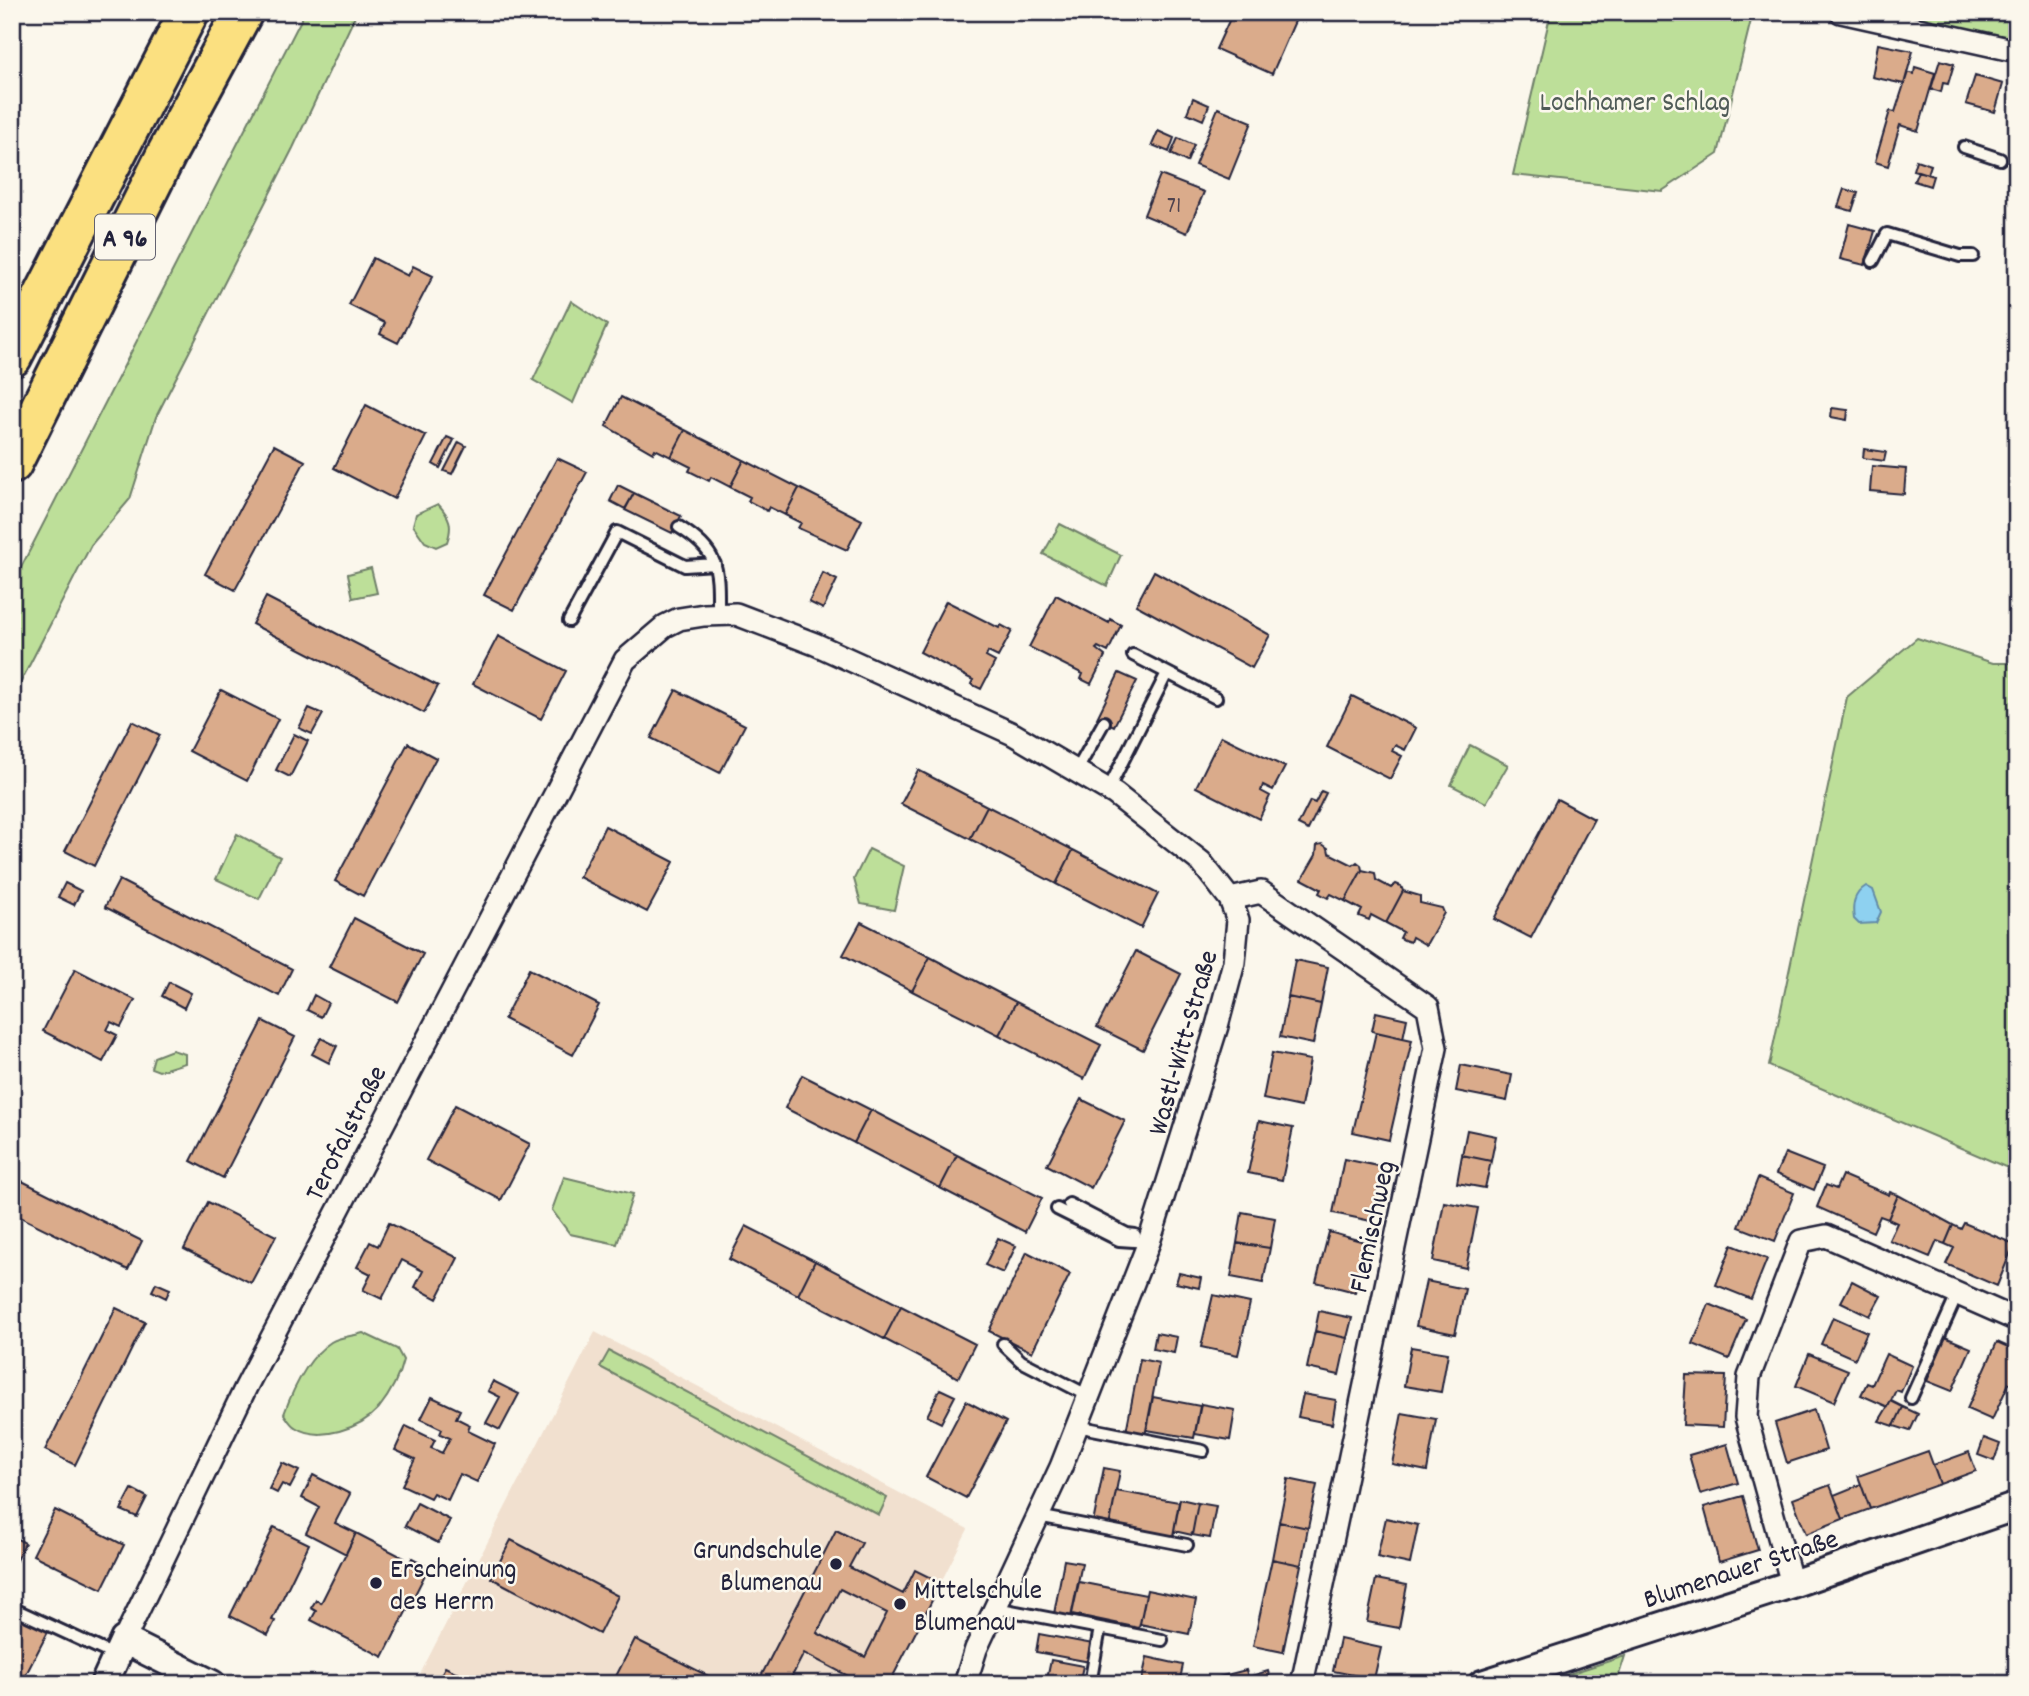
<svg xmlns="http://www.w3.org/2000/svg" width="2029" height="1696" font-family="Dekko,sans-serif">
<rect width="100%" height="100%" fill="#fbf7ec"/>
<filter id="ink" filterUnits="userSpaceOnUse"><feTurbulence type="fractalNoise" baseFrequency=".0143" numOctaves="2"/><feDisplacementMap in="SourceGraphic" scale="14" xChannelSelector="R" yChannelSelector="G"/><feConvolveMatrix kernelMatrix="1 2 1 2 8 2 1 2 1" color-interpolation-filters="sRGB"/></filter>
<g filter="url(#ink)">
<path fill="#f1e0cf" d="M595 1332 968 1529 889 1684H415Z"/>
<path fill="#bddf99" stroke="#70806a" stroke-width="2" d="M305 12H357L293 148 156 417 130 499 91 545 12 699V585Z
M1551 12H1753L1718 154 1662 191 1513 175Z
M1873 12H2017V44Z
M571 301 607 325 573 403 533 380Z
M438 504C450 517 453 525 447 542L436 547 425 542 413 525 416 514Z
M1060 524 1121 555 1107 586 1043 554Z
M371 568 377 593 353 598 348 574Z
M1917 638 1993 663H2017V1172L1769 1066 1847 697Z
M1470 745 1508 765 1486 803 1451 785Z
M237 834 280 857 259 899 216 879Z
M869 849 904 866 894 910 861 904 854 879Z
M172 1050 185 1054V1063L159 1071 151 1068 154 1057Z
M564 1177 633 1194 617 1244 570 1234 552 1210Z
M363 1333 397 1349 403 1360C399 1377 390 1394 379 1408 361 1428 319 1443 295 1427 291 1425 287 1418 284 1414 293 1389 308 1357 331 1342 339 1337 354 1336 363 1333Z
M609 1351 887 1498 879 1515 600 1367Z
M1625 1656 1616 1684H1537Z"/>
<path fill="#8ed1f0" stroke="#638ba8" stroke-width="2" d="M1866 886 1873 890 1881 912 1876 923 1859 924 1854 919C1852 906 1853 894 1866 886Z"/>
<path fill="#daab8b" stroke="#22223b" stroke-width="2" fill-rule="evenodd" d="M1233 12H1299L1272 74 1216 49Z
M1878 44 1913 51 1904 84 1872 77Z
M1940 60 1954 64 1948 84 1943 83 1941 92 1931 89Z
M1915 67 1935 73 1918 131 1900 125 1888 166 1875 162 1890 111 1895 112 1908 72 1914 74Z
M1975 76 2003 84 1995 112 1966 104Z
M1193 98 1209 105 1203 120 1187 113Z
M1218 108 1252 122 1229 179 1195 165Z
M1158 131 1174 138 1169 152 1152 145Z
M1178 138 1194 145 1187 162 1171 154Z
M1916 160 1931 165 1928 174 1913 170Z
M1918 171 1933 176 1930 186 1914 181Z
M1160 175 1204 192 1187 233 1144 215Z
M1844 189 1858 193 1852 211 1838 207Z
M1849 224 1875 231 1865 265 1840 259Z
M373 258 408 276 413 266 433 276 398 343 380 334 385 323 349 305Z
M621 397 685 430 671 457 655 449 653 453 606 426Z
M366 405 426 436 394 499 334 468Z
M1832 408 1848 410 1847 420 1831 417Z
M685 430 744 460 730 487 711 477 709 481 689 471 691 467 671 457Z
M447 437 454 440 440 468 433 464Z
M459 442 466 446 452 474 444 471Z
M274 445 305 461 235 590 205 574Z
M1864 449 1886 452 1884 461 1863 458Z
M557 458 587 472 514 610 484 595Z
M744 460 799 488 785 515 769 507 767 511 748 501 750 497 730 487Z
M1872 466 1906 469 1904 494 1870 491Z
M618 485 634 493 625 509 610 501Z
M799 488 862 520 847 550 798 528 801 523 785 515Z
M634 493 681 516 672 533 625 510Z
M1154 571 1270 635 1252 668 1136 605Z
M823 573 837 580 823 609 809 602Z
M1056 595 1109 623 1110 619 1121 625 1108 652 1098 647 1096 649 1105 656 1091 684 1081 679 1083 674 1029 647Z
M266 597 438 686 424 713 252 624Z
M946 601 999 628 1001 625 1012 631 998 657 988 652 986 657 995 662 981 689 971 684 973 680 920 652Z
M498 636 566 671 541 719 473 684Z
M1119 673 1137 681 1114 726 1097 718Z
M221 690 278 719 247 781 189 751Z
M676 690 745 725 720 773 651 738Z
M1352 696 1416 728 1405 750 1395 745 1393 748 1392 751 1402 756 1390 779 1327 747Z
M309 708 323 714 312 734 299 728Z
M132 721 160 735 94 866 65 851Z
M294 734 308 741 290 777 276 770Z
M1221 736 1285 767 1273 790 1263 785 1261 791 1270 796 1259 819 1196 787Z
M408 743 436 758 363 896 335 881Z
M918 770 987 806 970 839 901 804Z
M1321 791 1326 793 1308 830 1298 825 1310 801 1315 803Z
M1557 799 1594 819 1531 938 1494 919Z
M987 806 1073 850 1056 884 970 839Z
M605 826 674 862 647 912 579 877Z
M1322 844 1328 848 1329 853 1353 865 1357 862 1361 865 1362 870 1345 901 1331 894 1328 898 1319 893 1321 889 1302 879 1316 855 1317 845Z
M1073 850 1158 894 1141 928 1056 884Z
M1362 870 1375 873 1376 880 1391 888 1396 884 1401 886 1403 891 1386 923 1371 915 1369 920 1359 916 1362 910 1345 901Z
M119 880 292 969 279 996 105 907Z
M65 883 81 891 74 905 58 897Z
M1403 891 1420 896V903L1442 908 1444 913 1426 945 1412 937 1410 942 1404 940 1400 938 1403 932 1386 923Z
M354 918 423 954 398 1002 329 967Z
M861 922 930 957 912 991 843 955Z
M1136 951 1181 974 1143 1050 1097 1027Z
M930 957 1016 1002 999 1035 912 991Z
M1295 960 1328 967 1321 1004 1288 997Z
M75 969 135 1000 121 1027 111 1022 107 1030 117 1035 103 1062 43 1031Z
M529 969 599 1005 573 1055 504 1019Z
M169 982 191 993 184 1008 162 996Z
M314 995 328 1003 321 1017 307 1010Z
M1288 997 1321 1004 1313 1044 1280 1037Z
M1016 1002 1101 1045 1084 1079 999 1035Z
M1376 1012 1407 1019 1403 1038 1372 1031Z
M263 1021 295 1037 223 1178 191 1161Z
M1376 1032 1412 1040 1389 1140 1353 1132Z
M321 1038 337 1046 329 1063 312 1054Z
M1272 1053 1310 1060 1301 1107 1263 1099Z
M1461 1065 1512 1075 1507 1101 1456 1091Z
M802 1075 871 1110 854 1143 785 1108Z
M1081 1099 1125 1121 1091 1188 1047 1165Z
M455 1105 530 1144 501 1200 426 1160Z
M871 1110 957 1155 940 1188 854 1143Z
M1259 1121 1293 1128 1282 1180 1248 1173Z
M1467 1130 1496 1136 1491 1161 1462 1155Z
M1785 1153 1823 1168 1814 1190 1776 1174Z
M957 1155 1042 1198 1025 1232 940 1188Z
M1462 1155 1491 1161 1485 1188 1457 1183Z
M1344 1159 1383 1167 1371 1221 1333 1213Z
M1842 1175 1889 1195 1890 1192 1898 1195 1888 1219 1880 1216 1873 1232 1817 1207 1826 1185 1836 1189Z
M12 1176 142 1241 128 1270 12 1213Z
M1758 1178 1794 1193 1775 1241 1739 1227Z
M1898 1195 1953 1225 1945 1244 1937 1241 1930 1257 1889 1240 1897 1223 1888 1219Z
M208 1202 276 1236 251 1283 184 1249Z
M1444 1202 1478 1208 1466 1268 1433 1261Z
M1242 1212 1275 1218 1270 1248 1237 1243Z
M389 1223 458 1258 437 1299 415 1287 423 1271 402 1260 382 1299 363 1290 371 1274 357 1267 370 1242 378 1246Z
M1964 1223 2014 1244 1997 1286 1946 1264 1954 1248 1945 1244 1953 1225 1961 1229Z
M746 1226 815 1261 798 1295 729 1259Z
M1329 1232 1368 1243 1355 1292 1316 1282Z
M998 1238 1016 1246 1003 1273 985 1265Z
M1237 1243 1270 1248 1263 1283 1231 1277Z
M1732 1245 1767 1259 1751 1299 1716 1285Z
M1027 1252 1070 1274 1032 1352 989 1331Z
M815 1261 901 1306 884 1339 798 1295Z
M1179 1273 1201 1278 1199 1288 1176 1283Z
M1426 1281 1465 1289 1455 1334 1416 1326Z
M1852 1281 1881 1296 1870 1316 1841 1302Z
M156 1283 170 1289 166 1298 152 1291Z
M1213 1295 1250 1303 1238 1355 1201 1347Z
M1709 1304 1746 1319 1729 1359 1693 1344Z
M901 1306 975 1344 958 1378 884 1339Z
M116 1308 145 1322 75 1465 45 1450Z
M1319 1311 1352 1318 1347 1338 1315 1331Z
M1833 1317 1867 1332 1855 1359 1821 1344Z
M1315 1331 1347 1338 1339 1375 1307 1368Z
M1156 1333 1177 1337 1174 1353 1153 1349Z
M1945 1337 1971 1348 1952 1391 1927 1381Z
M1997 1342 2017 1351V1386L2009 1383 1992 1420 1967 1409Z
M1411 1347 1448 1353 1441 1392 1404 1386Z
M1809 1354 1848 1370 1834 1402 1796 1386Z
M1886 1354 1912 1366 1901 1392 1896 1390 1888 1407 1861 1395 1867 1383 1872 1385Z
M1140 1359 1159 1363 1145 1436 1126 1432Z
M1686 1375 1726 1376 1723 1427 1683 1425Z
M493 1381 519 1394 500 1430 486 1423 500 1397 488 1391Z
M940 1389 955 1396 941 1423 927 1416Z
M1303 1394 1336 1400 1332 1424 1298 1417Z
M432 1397 460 1410 456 1418 470 1425 468 1431 495 1444 477 1482 460 1474 448 1500 433 1493 430 1498 402 1485 415 1459 395 1450 406 1426 435 1440 431 1448 442 1453 450 1438 440 1434 442 1429 421 1419Z
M1153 1397 1200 1406 1194 1438 1147 1430Z
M966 1401 1006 1422 966 1498 926 1477Z
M1891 1401 1903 1407 1894 1426 1879 1421Z
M1201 1404 1235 1410 1230 1440 1195 1434Z
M1903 1407 1918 1414 1910 1431 1894 1426Z
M1814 1410 1826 1450 1787 1463 1775 1423Z
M1402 1413 1436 1419 1427 1471 1392 1464Z
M1984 1438 2000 1444 1994 1461 1978 1455Z
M1727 1444 1738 1483 1700 1494 1689 1455Z
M1928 1451 1940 1484 1870 1509 1858 1476Z
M1969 1452 1976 1471 1940 1484 1933 1465Z
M282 1463 299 1471 290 1488 282 1484 277 1493 269 1489Z
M1104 1468 1120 1471 1109 1527 1093 1523Z
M313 1475 350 1494 335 1523 356 1533 346 1554 306 1533 319 1507 302 1498Z
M1288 1479 1317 1485 1308 1528 1279 1522Z
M1861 1484 1870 1509 1843 1519 1834 1495Z
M1830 1485 1843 1519 1806 1534 1793 1499Z
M132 1489 147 1497 137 1517 121 1510Z
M1116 1491 1179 1502 1173 1536 1110 1524Z
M1743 1496 1758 1550 1719 1562 1704 1507Z
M1180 1499 1198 1503 1192 1535 1174 1531Z
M417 1503 450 1520 438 1543 405 1526Z
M1198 1503 1216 1506 1210 1538 1192 1535Z
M55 1510 124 1545 102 1589 33 1555Z
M1386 1518 1418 1525 1410 1564 1377 1557Z
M1279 1522 1308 1528 1301 1565 1272 1559Z
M274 1527 309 1544 272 1620 275 1621 268 1635 230 1616Z
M836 1530 862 1543 849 1567 903 1594 915 1570 941 1583 889 1684H853L856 1680 804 1653 788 1684H757ZM840 1589 887 1613 865 1657 817 1633Z
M356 1533 404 1558 403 1561 409 1565 412 1558 429 1567 383 1657 311 1620 316 1611 311 1608 316 1600 321 1603Z
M12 1536 25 1543 12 1568Z
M511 1540 618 1596 599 1634 491 1578Z
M1272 1559 1301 1565 1283 1652 1253 1646Z
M1064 1560 1082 1563 1071 1617 1054 1614Z
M1376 1579 1407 1585 1399 1628 1367 1622Z
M1079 1582 1146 1595 1139 1628 1072 1614Z
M1147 1590 1196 1600 1189 1634 1140 1624Z
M18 1614 49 1630 21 1684H12V1616L16 1618Z
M1039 1634 1093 1644 1090 1662 1036 1652Z
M635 1639 724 1684H612Z
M1340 1639 1381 1648 1374 1679 1333 1671Z
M1147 1657 1183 1665 1179 1684H1141Z
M1051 1660 1083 1666 1079 1684H1046Z
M445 1667 466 1677 462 1684H436Z
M1246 1670 1250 1684H1208L1207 1680Z
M1268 1671 1271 1684H1250L1248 1677Z"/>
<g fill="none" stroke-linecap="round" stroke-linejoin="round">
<g stroke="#22223b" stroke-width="16">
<path id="service" d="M1964 147 2000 159
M1873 261 1887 234 1960 256H1973
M679 527C721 553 718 569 718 615
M569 621 617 532 685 566 715 564
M1133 655 1216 698
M1077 770 1104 722
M1108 790 1167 673
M1069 1204 1127 1234 1135 1235
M1057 1209 1119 1240 1149 1242
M1003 1344 1021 1361 1089 1396
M1911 1398 1958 1293
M1077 1426 1203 1451
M1038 1516 1187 1545
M12 1608 116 1656
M996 1608 1162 1640
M1090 1684 1100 1628"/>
</g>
<g stroke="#22223b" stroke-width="26">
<path id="minor" d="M1841 12 2017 51
M1230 899 1261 892 1428 1007 1436 1048 1302 1684
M1792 1584 1746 1417 1749 1377 1801 1241 1826 1236 2017 1320
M124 1640 246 1387 625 660 665 626 679 619 704 615 736 614 815 644 1013 734 1115 794 1201 862 1230 899 1238 920 1234 962 1217 1026 1149 1242 1061 1467 976 1649 965 1684"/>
</g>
<g stroke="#22223b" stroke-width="32">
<path id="tertiary" d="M104 1684 124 1640 212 1684
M1482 1684 1792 1584 2017 1506"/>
</g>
<g stroke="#22223b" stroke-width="44">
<path id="motorway" d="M12 357 189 12
M12 464 167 153 243 12"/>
</g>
<use href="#service" stroke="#fbf7ec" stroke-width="10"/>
<use href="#minor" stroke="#fbf7ec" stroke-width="21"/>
<use href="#tertiary" stroke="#fbf7ec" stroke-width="26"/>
<use href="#motorway" stroke="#fbe080" stroke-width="38"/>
</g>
</g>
<g fill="#22223b" stroke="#fbf7ec" stroke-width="2.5">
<circle cx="836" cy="1564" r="7"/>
<circle cx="376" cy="1583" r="7"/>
<circle cx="900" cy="1604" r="7"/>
</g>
<g text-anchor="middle" stroke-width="5" stroke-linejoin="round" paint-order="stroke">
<g font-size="24" fill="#50444f">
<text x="1174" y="212">71</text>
</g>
<rect fill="#fbf7ec" stroke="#636270" stroke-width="2" x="95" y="214.5" width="60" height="45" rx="5"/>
<g font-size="26" font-weight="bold" fill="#22223b">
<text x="125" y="246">A 96</text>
</g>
<g font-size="28" fill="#505b57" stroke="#fbf7ec">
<text x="1635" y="110">Lochhamer Schlag</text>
</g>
<g font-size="28" fill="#22223b" stroke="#fbf7ec">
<text transform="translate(1181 1042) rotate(-74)" y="10">Wastl-Witt-Straße</text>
<text transform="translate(344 1132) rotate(-63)" y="10">Terofalstraße</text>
<text transform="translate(1370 1226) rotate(-78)" y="10">Flemischweg</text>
<text transform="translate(1740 1567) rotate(-18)" y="10">Blumenauer Straße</text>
</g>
<g font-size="28" fill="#22223b" stroke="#fbf7ec" text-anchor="start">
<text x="822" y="1558" text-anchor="end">Grundschule<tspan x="822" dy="32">Blumenau</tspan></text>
<text x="390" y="1577">Erscheinung<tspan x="390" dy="32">des Herrn</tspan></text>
<text x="914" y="1598">Mittelschule<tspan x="914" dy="32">Blumenau</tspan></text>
</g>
</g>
<rect width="2029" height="1696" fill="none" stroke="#fbf7ec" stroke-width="42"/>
<rect x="21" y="21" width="1987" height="1654" fill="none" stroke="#22223b" stroke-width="2.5" filter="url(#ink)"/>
</svg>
